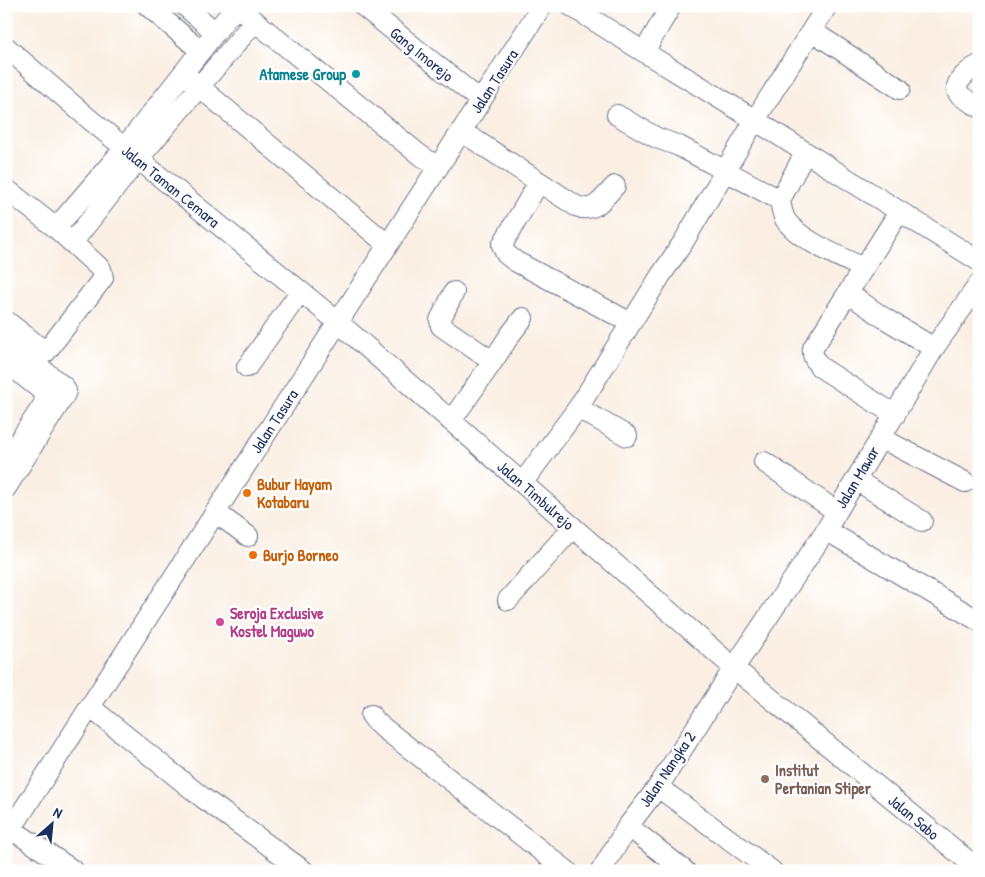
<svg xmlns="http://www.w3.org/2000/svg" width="985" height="877" font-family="'Patrick Hand',sans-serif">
<rect width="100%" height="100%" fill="#fff"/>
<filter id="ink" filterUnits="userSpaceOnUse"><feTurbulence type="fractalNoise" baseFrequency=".02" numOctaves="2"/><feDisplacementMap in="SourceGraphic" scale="10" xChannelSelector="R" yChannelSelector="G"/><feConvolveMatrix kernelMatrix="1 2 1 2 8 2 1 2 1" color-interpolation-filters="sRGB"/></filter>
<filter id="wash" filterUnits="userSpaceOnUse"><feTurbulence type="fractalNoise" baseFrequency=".0096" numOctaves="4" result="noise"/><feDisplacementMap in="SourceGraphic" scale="20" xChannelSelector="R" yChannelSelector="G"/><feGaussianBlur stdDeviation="1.12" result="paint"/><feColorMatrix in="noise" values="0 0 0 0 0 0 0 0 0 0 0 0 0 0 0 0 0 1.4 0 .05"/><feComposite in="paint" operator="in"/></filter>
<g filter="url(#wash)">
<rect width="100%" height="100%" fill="#faefe2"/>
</g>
<g filter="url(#ink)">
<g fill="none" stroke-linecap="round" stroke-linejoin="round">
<g stroke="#69728c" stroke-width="22">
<path id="minor" d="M148 6 201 51
M185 6 215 32
M363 6 481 101
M571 6 644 52 755 120 838 173 979 261
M812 31 900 89
M6 47 88 118 338 322 734 668 979 870
M644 52 671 6
M979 65C972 68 952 82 958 93 962 98 973 103 979 107
M190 79 388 245
M617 115 657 138 679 146 780 200 805 153
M461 131 576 206C595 214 602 199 615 186
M539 182 502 245 506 254 515 261 631 323
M6 189 56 228 101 269 103 278 46 352 6 321
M780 200C781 206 782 213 785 219 797 239 842 258 863 268
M56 228 117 157 229 15 237 10H241L421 156 438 167
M72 243 139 158 255 21
M454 292 440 320 441 326 486 357 491 364 510 335 523 318
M848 293 884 318 934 348
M6 340 64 387 66 391 64 396 6 488
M6 362 41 390 47 399 6 461
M247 367 300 292
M578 408 627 436
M895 415 820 367C815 361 812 356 813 348L899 212
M451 421 491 364
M881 438 965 482
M764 462 836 511
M856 480 922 521
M523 482 578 408 661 275 684 241 755 120 827 6
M215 512 248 536
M826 530 979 621
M508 600 573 527
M90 707 203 798 304 871
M371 715 377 723 567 871
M658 787 772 871
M628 826 685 871
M11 829 74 871
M6 837 542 6
M601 871 628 826 658 787 734 668 826 530 934 348 979 284"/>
</g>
<use href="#minor" stroke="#fff" stroke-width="20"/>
</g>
</g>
<circle fill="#0f9aa8" stroke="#fff" stroke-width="2" cx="356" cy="74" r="5"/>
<g fill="#e8710a" stroke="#fff" stroke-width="2">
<circle cx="247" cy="493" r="5"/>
<circle cx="253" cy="555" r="5"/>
</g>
<circle fill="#d1479c" stroke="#fff" stroke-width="2" cx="220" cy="622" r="5"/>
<circle fill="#8d6e63" stroke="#fff" stroke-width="2" cx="765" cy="779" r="5"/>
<g text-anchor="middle" stroke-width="4.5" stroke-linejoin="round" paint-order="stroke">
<g font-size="16" fill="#1b2f5e" stroke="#fff">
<text transform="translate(422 54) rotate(39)" y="6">Gang Imorejo</text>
<text transform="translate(494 81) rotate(-57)" y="6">Jalan Tasura</text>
<text transform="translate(171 186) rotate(39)" y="6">Jalan Taman Cemara</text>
<text transform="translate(274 421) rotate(-57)" y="6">Jalan Tasura</text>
<text transform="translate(857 477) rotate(-59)" y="6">Jalan Mawar</text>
<text transform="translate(536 495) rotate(41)" y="6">Jalan Timbulrejo</text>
<text transform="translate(667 769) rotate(-56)" y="6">Jalan Nangka 2</text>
<text transform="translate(914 817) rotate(40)" y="6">Jalan Sabo</text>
</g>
<g font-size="16" font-weight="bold" fill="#0d838f" stroke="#fff" text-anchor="end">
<text x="346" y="80">Atamese Group</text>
</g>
<g font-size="16" font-weight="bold" fill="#c56008" stroke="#fff" text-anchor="start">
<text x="257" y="490">Bubur Hayam<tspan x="257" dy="18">Kotabaru</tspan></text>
<text x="263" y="561">Burjo Borneo</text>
</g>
<g font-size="16" font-weight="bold" fill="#b23c85" stroke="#fff" text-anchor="start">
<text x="230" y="619">Seroja Exclusive<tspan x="230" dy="18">Kostel Maguwo</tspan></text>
</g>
<g font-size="16" font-weight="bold" fill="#785e54" stroke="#fff" text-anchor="start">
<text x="775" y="776">Institut<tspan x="775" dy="18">Pertanian Stiper</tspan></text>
</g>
</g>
<rect width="985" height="877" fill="none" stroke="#fff" stroke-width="25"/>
<g transform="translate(52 824) rotate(27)" stroke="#ffffff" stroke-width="4" paint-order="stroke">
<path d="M0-4L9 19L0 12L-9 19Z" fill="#1b2f5e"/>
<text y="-8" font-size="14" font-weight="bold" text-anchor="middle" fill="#1b2f5e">N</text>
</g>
</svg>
